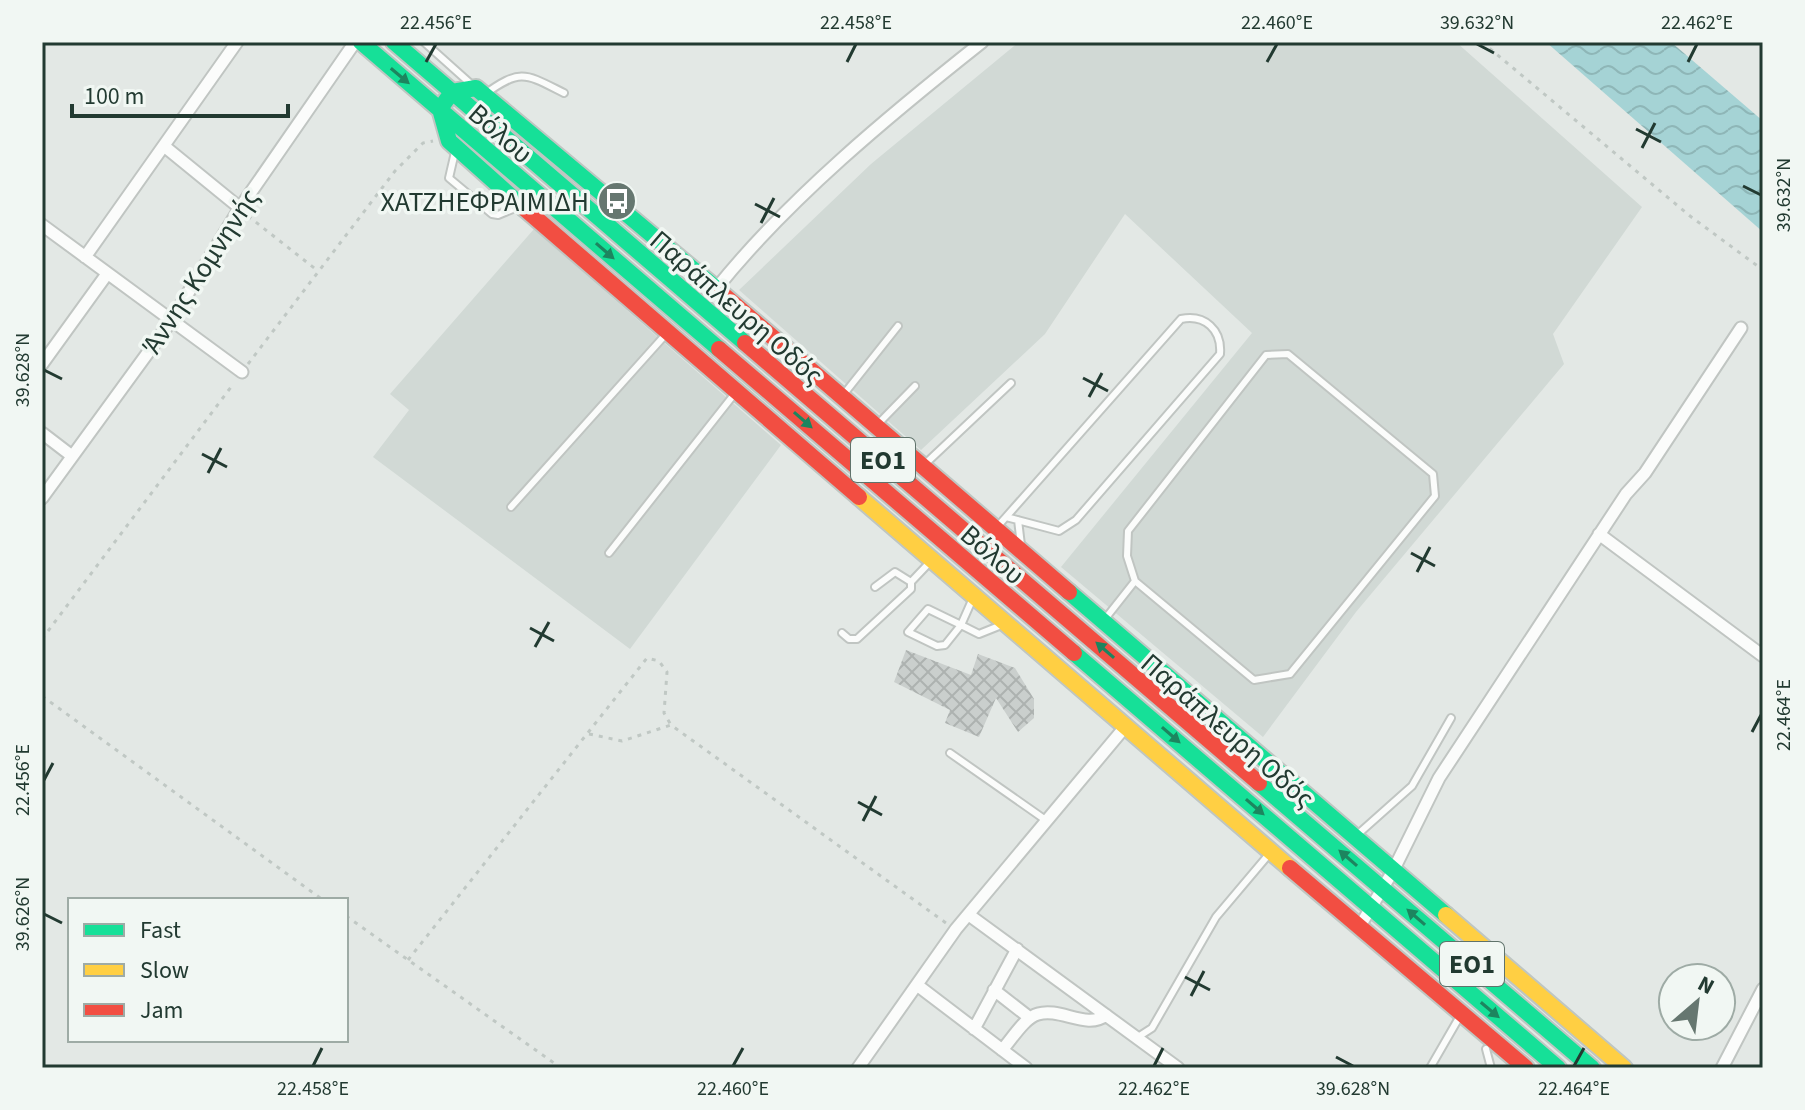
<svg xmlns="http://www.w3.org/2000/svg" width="1805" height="1110" font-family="'Source Sans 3',sans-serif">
<defs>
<pattern id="water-waves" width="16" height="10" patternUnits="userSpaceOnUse" patternTransform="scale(2)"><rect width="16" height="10" fill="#a5d3d5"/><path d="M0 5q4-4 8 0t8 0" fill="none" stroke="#8eb6b7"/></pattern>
<pattern id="building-cross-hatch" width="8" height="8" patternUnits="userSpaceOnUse" patternTransform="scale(2)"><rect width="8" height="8" fill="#cacfcd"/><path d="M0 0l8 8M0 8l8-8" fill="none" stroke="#adb2b0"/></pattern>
</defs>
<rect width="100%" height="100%" fill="#e3e8e5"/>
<path fill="#d1d9d5" d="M1019 42H1178L1181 45 1184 42H1456L1642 207 1553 334 1564 364 1356 612 1263 737 1061 567 1252 333 1125 214 1045 334 921 450 739 290 871 164Z
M534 229 781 445 630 649 373 457 409 410 390 394Z"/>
<path fill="url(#water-waves)" d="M1546 42H1671L1763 121V232Z"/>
<path fill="url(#building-cross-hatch)" d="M906 650 971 675 978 654 1015 668 1034 699V718L1018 732 996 698 979 737 945 723 950 710 894 682Z"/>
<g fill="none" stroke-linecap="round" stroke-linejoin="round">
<g stroke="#c0c5c2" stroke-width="10">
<path id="lane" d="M424 42 472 85
M485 94C521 68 526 74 564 93
M455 152 449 178 492 214 498 215 520 206
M1288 354 1433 474 1435 496 1290 674 1254 680 1135 581 1127 556 1128 531 1266 355Z
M844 394 898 326
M878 424 915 386
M923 466 1011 383
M511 507 667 333
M1018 520 1021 545
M997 527 1006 517 1181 319C1205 314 1222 330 1220 354L1076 520 1059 531 1006 517
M609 553 736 392
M875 587 895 572 911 582
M973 598 961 625 979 634 1004 624
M928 609 961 625 945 645 937 646 908 632Z
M1105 619 1135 581
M842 633 849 639H857L911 589V582L930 562
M950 753 1047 821
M1357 835 1412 786 1451 718
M1138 1037 1152 1028 1216 917 1270 853
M1486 1049 1491 1068
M1430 1068 1460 1016"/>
</g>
<g stroke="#c0c5c2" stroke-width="15">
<path id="street" d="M164 146 240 208
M42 225 242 372
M85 257 237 42
M716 289C788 199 891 114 982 42
M42 364 107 274
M42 433 72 456
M42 498 171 321 240 208 355 42
M1599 534 1763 656
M969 915 1178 1068
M1360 926 1393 871 1439 778 1626 494 1645 473 1741 328
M917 985 1026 1068
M994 990 1030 1018
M974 1029 1017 949
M1002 1050C1012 1039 1024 1018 1038 1014 1060 1007 1087 1030 1106 1015
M858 1068 956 929 1125 727
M1722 1068 1763 989"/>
</g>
<g stroke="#bfc6c2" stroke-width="20">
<path id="fast" d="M361 42 719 349
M394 42 745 343
M524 208 449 141 440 109 452 92 476 88 719 291
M1069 592 1446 915
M1074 653 1558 1068
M1259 783 1592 1068"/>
</g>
<g stroke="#bfc6c2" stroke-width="20">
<path id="slow" d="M859 497 1290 868
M1446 915 1624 1068"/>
</g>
<g stroke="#bfc6c2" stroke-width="20">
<path id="jam" d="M524 208 859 497
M719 291 1069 592
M745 343 1259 783
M719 349 1074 653
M1290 868 1526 1068"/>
</g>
<path stroke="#c0c8c4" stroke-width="3" stroke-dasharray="4 6" stroke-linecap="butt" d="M1482 42 1690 216 1763 270
M248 216 318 271
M248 364 395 171 423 143 433 141
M42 639 234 383
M42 696 323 900
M589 734 622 741 671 725 946 923
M346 916 561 1068
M408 960 647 658 659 661 667 672 664 713 671 725"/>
<use href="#lane" stroke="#fbfcfb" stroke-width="6"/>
<use href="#street" stroke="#fbfcfb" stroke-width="11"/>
<use href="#fast" stroke="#16e098" stroke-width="16"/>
<use href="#slow" stroke="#ffcf43" stroke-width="16"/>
<use href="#jam" stroke="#f24e42" stroke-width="16"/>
</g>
<defs><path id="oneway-solid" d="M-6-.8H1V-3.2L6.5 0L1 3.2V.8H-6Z" transform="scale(2)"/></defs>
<g fill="#1d855f">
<use href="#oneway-solid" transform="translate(400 76) rotate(40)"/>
<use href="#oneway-solid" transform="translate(605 251) rotate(41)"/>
<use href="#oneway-solid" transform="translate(803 420) rotate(41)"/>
<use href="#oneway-solid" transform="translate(1105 650) rotate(-139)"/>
<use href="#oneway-solid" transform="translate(1171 735) rotate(41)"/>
<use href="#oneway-solid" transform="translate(1255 807) rotate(41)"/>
<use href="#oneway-solid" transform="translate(1348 858) rotate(-139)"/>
<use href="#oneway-solid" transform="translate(1416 917) rotate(-139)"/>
<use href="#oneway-solid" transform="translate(1490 1010) rotate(40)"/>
</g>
<path fill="none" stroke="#223a31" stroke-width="3" d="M1477 44 1494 53M426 62 436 44M847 62 856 44M1267 62 1277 44M1688 62 1697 44M1636 129 1661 142M1642 148 1655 123M1743 186 1761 195M755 204 780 217M761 223 774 198M44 370 62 379M1083 378 1108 391M1089 397 1102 373M202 454 227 467M208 473 221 448M1411 553 1435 566M1417 572 1430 547M530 628 554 641M535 647 549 622M1752 732 1761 715M44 780 53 763M858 802 882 815M863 821 876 796M44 914 62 923M1185 977 1210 990M1191 996 1204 971M1336 1057 1353 1066M313 1066 322 1048M733 1066 743 1048M1154 1066 1163 1048M1574 1066 1584 1048"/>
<defs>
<g id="bus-disc" transform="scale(2)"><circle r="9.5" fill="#667770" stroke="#f1f7f3"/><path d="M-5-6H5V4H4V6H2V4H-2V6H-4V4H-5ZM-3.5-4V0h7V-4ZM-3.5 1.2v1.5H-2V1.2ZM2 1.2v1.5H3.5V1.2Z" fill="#fff"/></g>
</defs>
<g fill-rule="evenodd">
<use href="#bus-disc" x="617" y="201"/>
</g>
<g text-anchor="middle" stroke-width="7" stroke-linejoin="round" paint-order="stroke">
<g fill="#f1f7f3" stroke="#60736b" stroke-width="2">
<rect x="851" y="438" width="64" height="44" rx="6"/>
<rect x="1440" y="942" width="64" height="44" rx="6"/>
</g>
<g font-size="26" font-weight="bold" fill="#223a31">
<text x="883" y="469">ΕΟ1</text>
<text x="1472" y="973">ΕΟ1</text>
</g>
<g font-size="28" fill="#223a31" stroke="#f1f7f3">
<text transform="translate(501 133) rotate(41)" y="10">Βόλου</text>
<text transform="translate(200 271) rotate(-57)" y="10">Άννης Κομνηνής</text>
<text transform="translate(737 307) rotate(41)" y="10">Παράπλευρη Οδός</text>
<text transform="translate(993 554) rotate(41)" y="10">Βόλου</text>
<text transform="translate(1228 730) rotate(41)" y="10">Παράπλευρη Οδός</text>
</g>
<g font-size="28" fill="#223a31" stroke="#f1f7f3" text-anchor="end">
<text x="589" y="211">ΧΑΤΖΗΕΦΡΑΙΜΙΔΗ</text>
</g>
</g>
<rect width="1805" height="1110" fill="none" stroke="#f1f7f3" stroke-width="88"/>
<rect x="68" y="898" width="280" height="144" fill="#f1f7f3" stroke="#9eaba5" stroke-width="2"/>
<rect x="84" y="924" width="40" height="12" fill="#16e098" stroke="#9eaba5" stroke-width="2"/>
<text x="140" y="938" font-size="24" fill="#223a31">Fast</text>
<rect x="84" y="964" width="40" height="12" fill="#ffcf43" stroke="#9eaba5" stroke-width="2"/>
<text x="140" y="978" font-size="24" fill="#223a31">Slow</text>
<rect x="84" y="1004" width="40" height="12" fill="#f24e42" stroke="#9eaba5" stroke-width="2"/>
<text x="140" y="1018" font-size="24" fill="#223a31">Jam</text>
<g transform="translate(1697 1002) rotate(28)"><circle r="38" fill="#f1f7f3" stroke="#9eaba5" stroke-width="2"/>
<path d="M0-6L14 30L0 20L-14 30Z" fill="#667770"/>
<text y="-12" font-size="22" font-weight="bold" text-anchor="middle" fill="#223a31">N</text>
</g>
<path d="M72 104v12h216v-12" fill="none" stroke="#223a31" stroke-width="4"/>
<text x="84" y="104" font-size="24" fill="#223a31" stroke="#f1f7f3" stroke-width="6" paint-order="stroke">100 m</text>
<rect x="44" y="44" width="1717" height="1022" fill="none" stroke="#223a31" stroke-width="3"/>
<g font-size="20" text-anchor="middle" fill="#223a31">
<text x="436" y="29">22.456°E</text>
<text x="856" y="29">22.458°E</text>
<text x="1277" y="29">22.460°E</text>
<text x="1477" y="29">39.632°N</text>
<text x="1697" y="29">22.462°E</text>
<text transform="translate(1783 195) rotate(-90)" y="7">39.632°N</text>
<text transform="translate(22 370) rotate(-90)" y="7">39.628°N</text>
<text transform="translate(1783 715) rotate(-90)" y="7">22.464°E</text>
<text transform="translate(22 780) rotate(-90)" y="7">22.456°E</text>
<text transform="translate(22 914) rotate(-90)" y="7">39.626°N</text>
<text x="313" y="1095">22.458°E</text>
<text x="733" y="1095">22.460°E</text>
<text x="1154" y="1095">22.462°E</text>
<text x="1353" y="1095">39.628°N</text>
<text x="1574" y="1095">22.464°E</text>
</g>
</svg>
